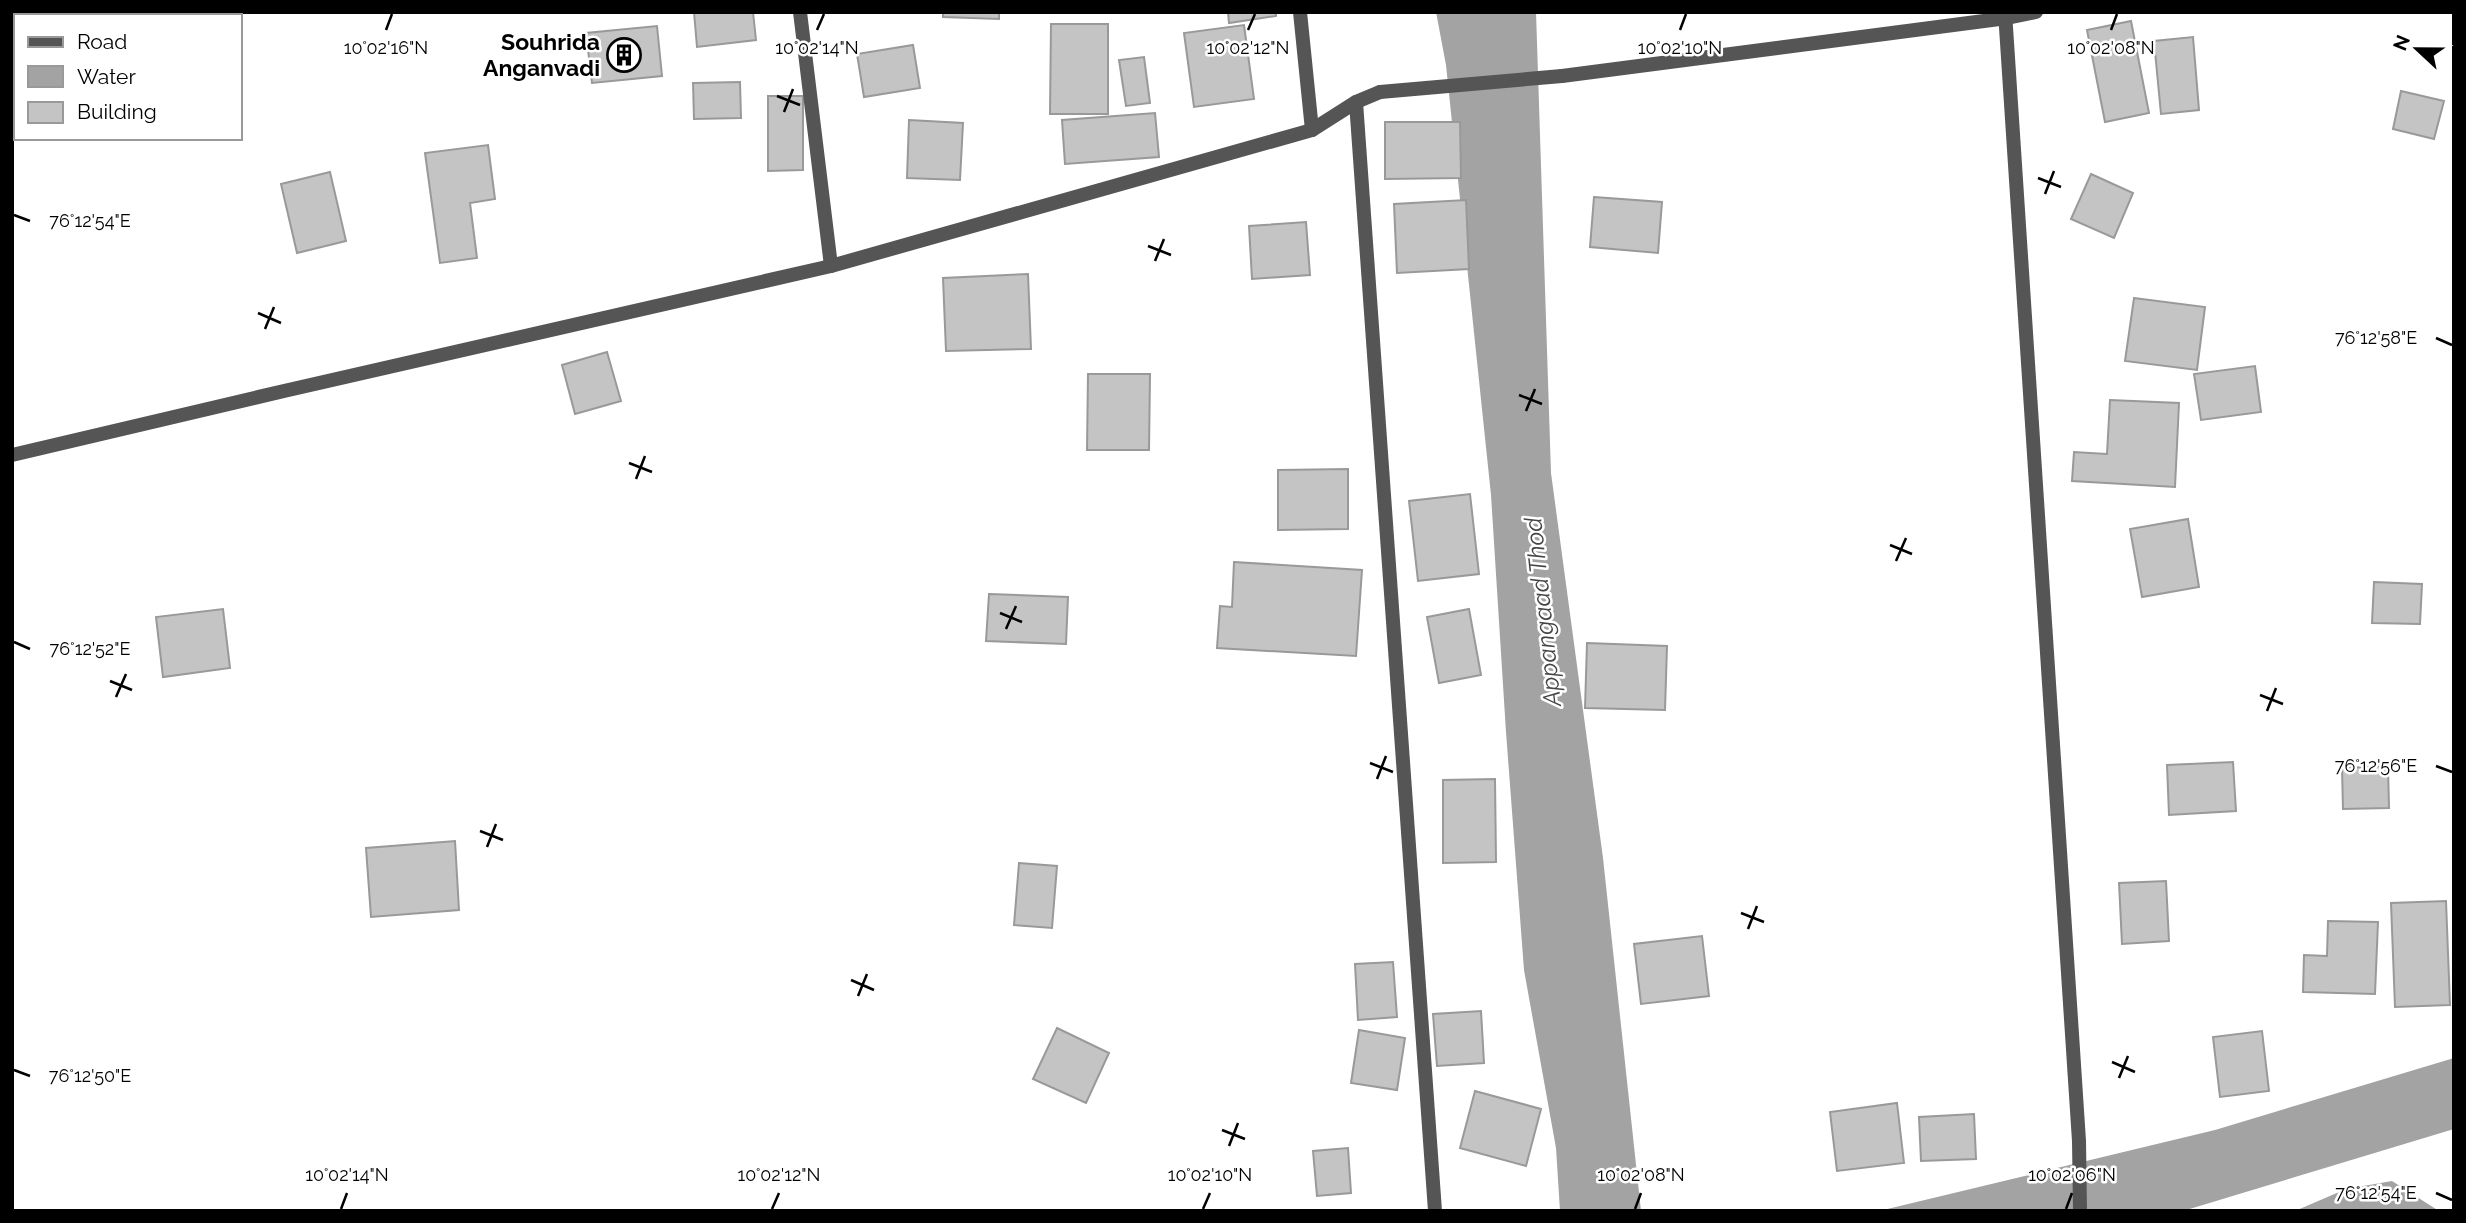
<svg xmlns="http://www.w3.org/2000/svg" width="2466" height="1223" font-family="Raleway,sans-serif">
<rect width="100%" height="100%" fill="#fff"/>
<path fill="#a3a3a3" d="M1436 12H1536L1551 473 1603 858 1641 1211H1560L1556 1148 1524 970 1506 732 1491 495 1446 65Z
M2454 1058V1129L2183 1211H1879L2215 1130Z
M2392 1181 2439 1211H2295L2346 1189Z"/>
<path fill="#c4c4c4" stroke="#999" stroke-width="2" d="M111 12H190L191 16H112Z
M694 12H753L756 40 697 47Z
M943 12H999V19L943 17Z
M1228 12H1276V16L1229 23Z
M2131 21 2149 113 2105 122 2087 30Z
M1051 24H1108V114H1050Z
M1244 25 1254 99 1194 107 1184 33Z
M657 26 662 76 592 83 586 33Z
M2193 37 2199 110 2161 114 2154 41Z
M913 45 920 88 864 97 857 54Z
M1144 57 1150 103 1126 106 1119 60Z
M740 82 741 118 694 119 693 83Z
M2401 91 2444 101 2434 139 2393 129Z
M768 96H803V170L768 171Z
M1155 113 1159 157 1065 164 1062 120Z
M909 120 963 123 960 180 907 178Z
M1385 122H1460L1461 178 1385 179Z
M488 145 495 199 470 203 477 258 440 263 425 153Z
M330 172 346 241 297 253 281 184Z
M2091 174 2133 193 2114 238 2071 219Z
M1594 197 1662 202 1658 253 1590 247Z
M1466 200 1469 269 1397 273 1394 204Z
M1306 222 1310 275 1252 279 1249 226Z
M1028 274 1031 349 946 351 943 278Z
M2134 298 2205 307 2197 370 2125 361Z
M607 352 621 401 575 414 562 365Z
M2255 366 2261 412 2201 420 2194 374Z
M1088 374H1150L1149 450H1087Z
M2110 400 2179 403 2175 487 2072 481 2074 452 2107 454Z
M1348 469V529L1278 530V470Z
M1470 494 1479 574 1418 581 1409 501Z
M2188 519 2199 587 2142 597 2130 529Z
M1234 562 1362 570 1356 656 1217 648 1220 606 1232 607Z
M2374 582 2422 584 2420 624 2372 623Z
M989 594 1068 597 1066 644 986 641Z
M223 609 230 668 163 677 156 617Z
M1469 609 1481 675 1439 683 1427 617Z
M1587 643 1667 646 1665 710 1585 708Z
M2233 762 2236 811 2169 815 2167 765Z
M2388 766 2389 808 2343 809 2342 768Z
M1495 779 1496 862 1443 863V780Z
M455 841 459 910 371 917 366 848Z
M1019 863 1057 866 1052 928 1014 925Z
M2166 881 2169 941 2122 944 2119 883Z
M2446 901 2450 1005 2395 1007 2391 903Z
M2328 921 2378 922 2375 994 2303 992 2304 955 2327 956Z
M1702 936 1709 996 1641 1004 1634 944Z
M1393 962 1397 1017 1358 1020 1355 964Z
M1481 1011 1484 1063 1437 1066 1433 1014Z
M1057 1028 1109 1053 1086 1103 1033 1079Z
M1359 1030 1405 1038 1397 1090 1351 1083Z
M2262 1031 2269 1091 2220 1097 2213 1037Z
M1475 1091 1541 1109 1526 1166 1460 1148Z
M1897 1103 1904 1163 1837 1171 1830 1112Z
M1974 1114 1976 1159 1921 1161 1919 1117Z
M1348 1148 1351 1193 1317 1196 1313 1151Z"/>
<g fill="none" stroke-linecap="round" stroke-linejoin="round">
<path stroke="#555" stroke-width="14" d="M800 12 831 266
M1300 12 1312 130
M2005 12 2079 1141 2080 1211
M1380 92 1562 76
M1356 102 1435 1211"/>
<path stroke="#555" stroke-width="14" d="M1562 76 2007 18 2036 12
M12 455 284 391 831 266 1312 130 1356 102 1380 92"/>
</g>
<path fill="none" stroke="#000" stroke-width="2.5" d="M386 30 392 14M817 30 824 14M1248 30 1255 14M1680 30 1686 14M2111 30 2117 14M777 96 800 105M784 112 793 89M2038 178 2061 187M2045 194 2054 171M14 215 30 221M1148 246 1171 255M1155 261 1164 239M258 313 281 323M265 329 274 307M2436 338 2452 345M1519 395 1542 404M1526 411 1535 389M629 463 652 472M636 479 645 456M1890 545 1912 554M1896 561 1906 538M1000 613 1022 622M1006 629 1016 606M14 642 30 649M110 681 132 690M2260 695 2283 704M116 697 126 674M2267 711 2276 688M1370 763 1393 772M2436 766 2452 772M1377 779 1386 756M480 831 503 840M487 847 496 824M1741 913 1764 922M1748 929 1757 906M851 980 874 990M858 996 867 974M2112 1062 2135 1072M14 1070 30 1076M2119 1078 2128 1056M1222 1130 1245 1139M1229 1146 1238 1123M2436 1193 2452 1200M341 1209 347 1193M772 1209 779 1193M1203 1209 1210 1193M1635 1209 1641 1193M2066 1209 2072 1193"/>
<defs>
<g id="building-ring" transform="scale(1.75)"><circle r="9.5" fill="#fff" stroke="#000" stroke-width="1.5"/><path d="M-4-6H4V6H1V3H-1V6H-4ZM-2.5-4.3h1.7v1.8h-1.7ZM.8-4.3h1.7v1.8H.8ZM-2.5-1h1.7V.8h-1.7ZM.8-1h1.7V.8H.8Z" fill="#000"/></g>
</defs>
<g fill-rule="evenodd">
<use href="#building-ring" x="624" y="55"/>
</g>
<g text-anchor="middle" stroke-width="5" stroke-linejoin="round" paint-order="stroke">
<g font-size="23" font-weight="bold" fill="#000" stroke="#fff" text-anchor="end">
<text x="600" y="50">Souhrida<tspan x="600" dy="26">Anganvadi</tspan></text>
</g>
<g font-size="24" font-style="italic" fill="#444" stroke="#fff">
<text transform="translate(1543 612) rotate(-96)" y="8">Appangaad Thod</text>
</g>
</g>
<g font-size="18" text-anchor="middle" fill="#000" stroke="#fff" stroke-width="5" stroke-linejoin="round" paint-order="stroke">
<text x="386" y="54">10°02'16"N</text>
<text x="817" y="54">10°02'14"N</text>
<text x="1248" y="54">10°02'12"N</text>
<text x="1680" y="54">10°02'10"N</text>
<text x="2111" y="54">10°02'08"N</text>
<text x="90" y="227">76°12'54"E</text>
<text x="2376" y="344">76°12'58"E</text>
<text x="90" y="655">76°12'52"E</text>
<text x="2376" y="772">76°12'56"E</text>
<text x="90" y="1082">76°12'50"E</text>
<text x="347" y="1181">10°02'14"N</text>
<text x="779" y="1181">10°02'12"N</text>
<text x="1210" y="1181">10°02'10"N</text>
<text x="1641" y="1181">10°02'08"N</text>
<text x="2072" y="1181">10°02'06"N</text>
<text x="2376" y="1199">76°12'54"E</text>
</g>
<rect width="2466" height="1223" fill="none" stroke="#000000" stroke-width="28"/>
<rect x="14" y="14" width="228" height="126" fill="#ffffff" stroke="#999999" stroke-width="2"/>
<rect x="28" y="37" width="35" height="10" fill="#555555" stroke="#999999" stroke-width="2"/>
<text x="77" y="49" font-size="21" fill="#000000">Road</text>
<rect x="28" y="66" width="35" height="21" fill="#a3a3a3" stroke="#999999" stroke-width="2"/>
<text x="77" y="84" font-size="21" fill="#000000">Water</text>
<rect x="28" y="102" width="35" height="21" fill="#c4c4c4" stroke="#999999" stroke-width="2"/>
<text x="77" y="119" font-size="21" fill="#000000">Building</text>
<g transform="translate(2417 49) rotate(292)" stroke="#ffffff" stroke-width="5" paint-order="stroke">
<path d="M0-5L12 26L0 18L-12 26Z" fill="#000000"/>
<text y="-10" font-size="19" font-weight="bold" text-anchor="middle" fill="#000000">N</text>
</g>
</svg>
